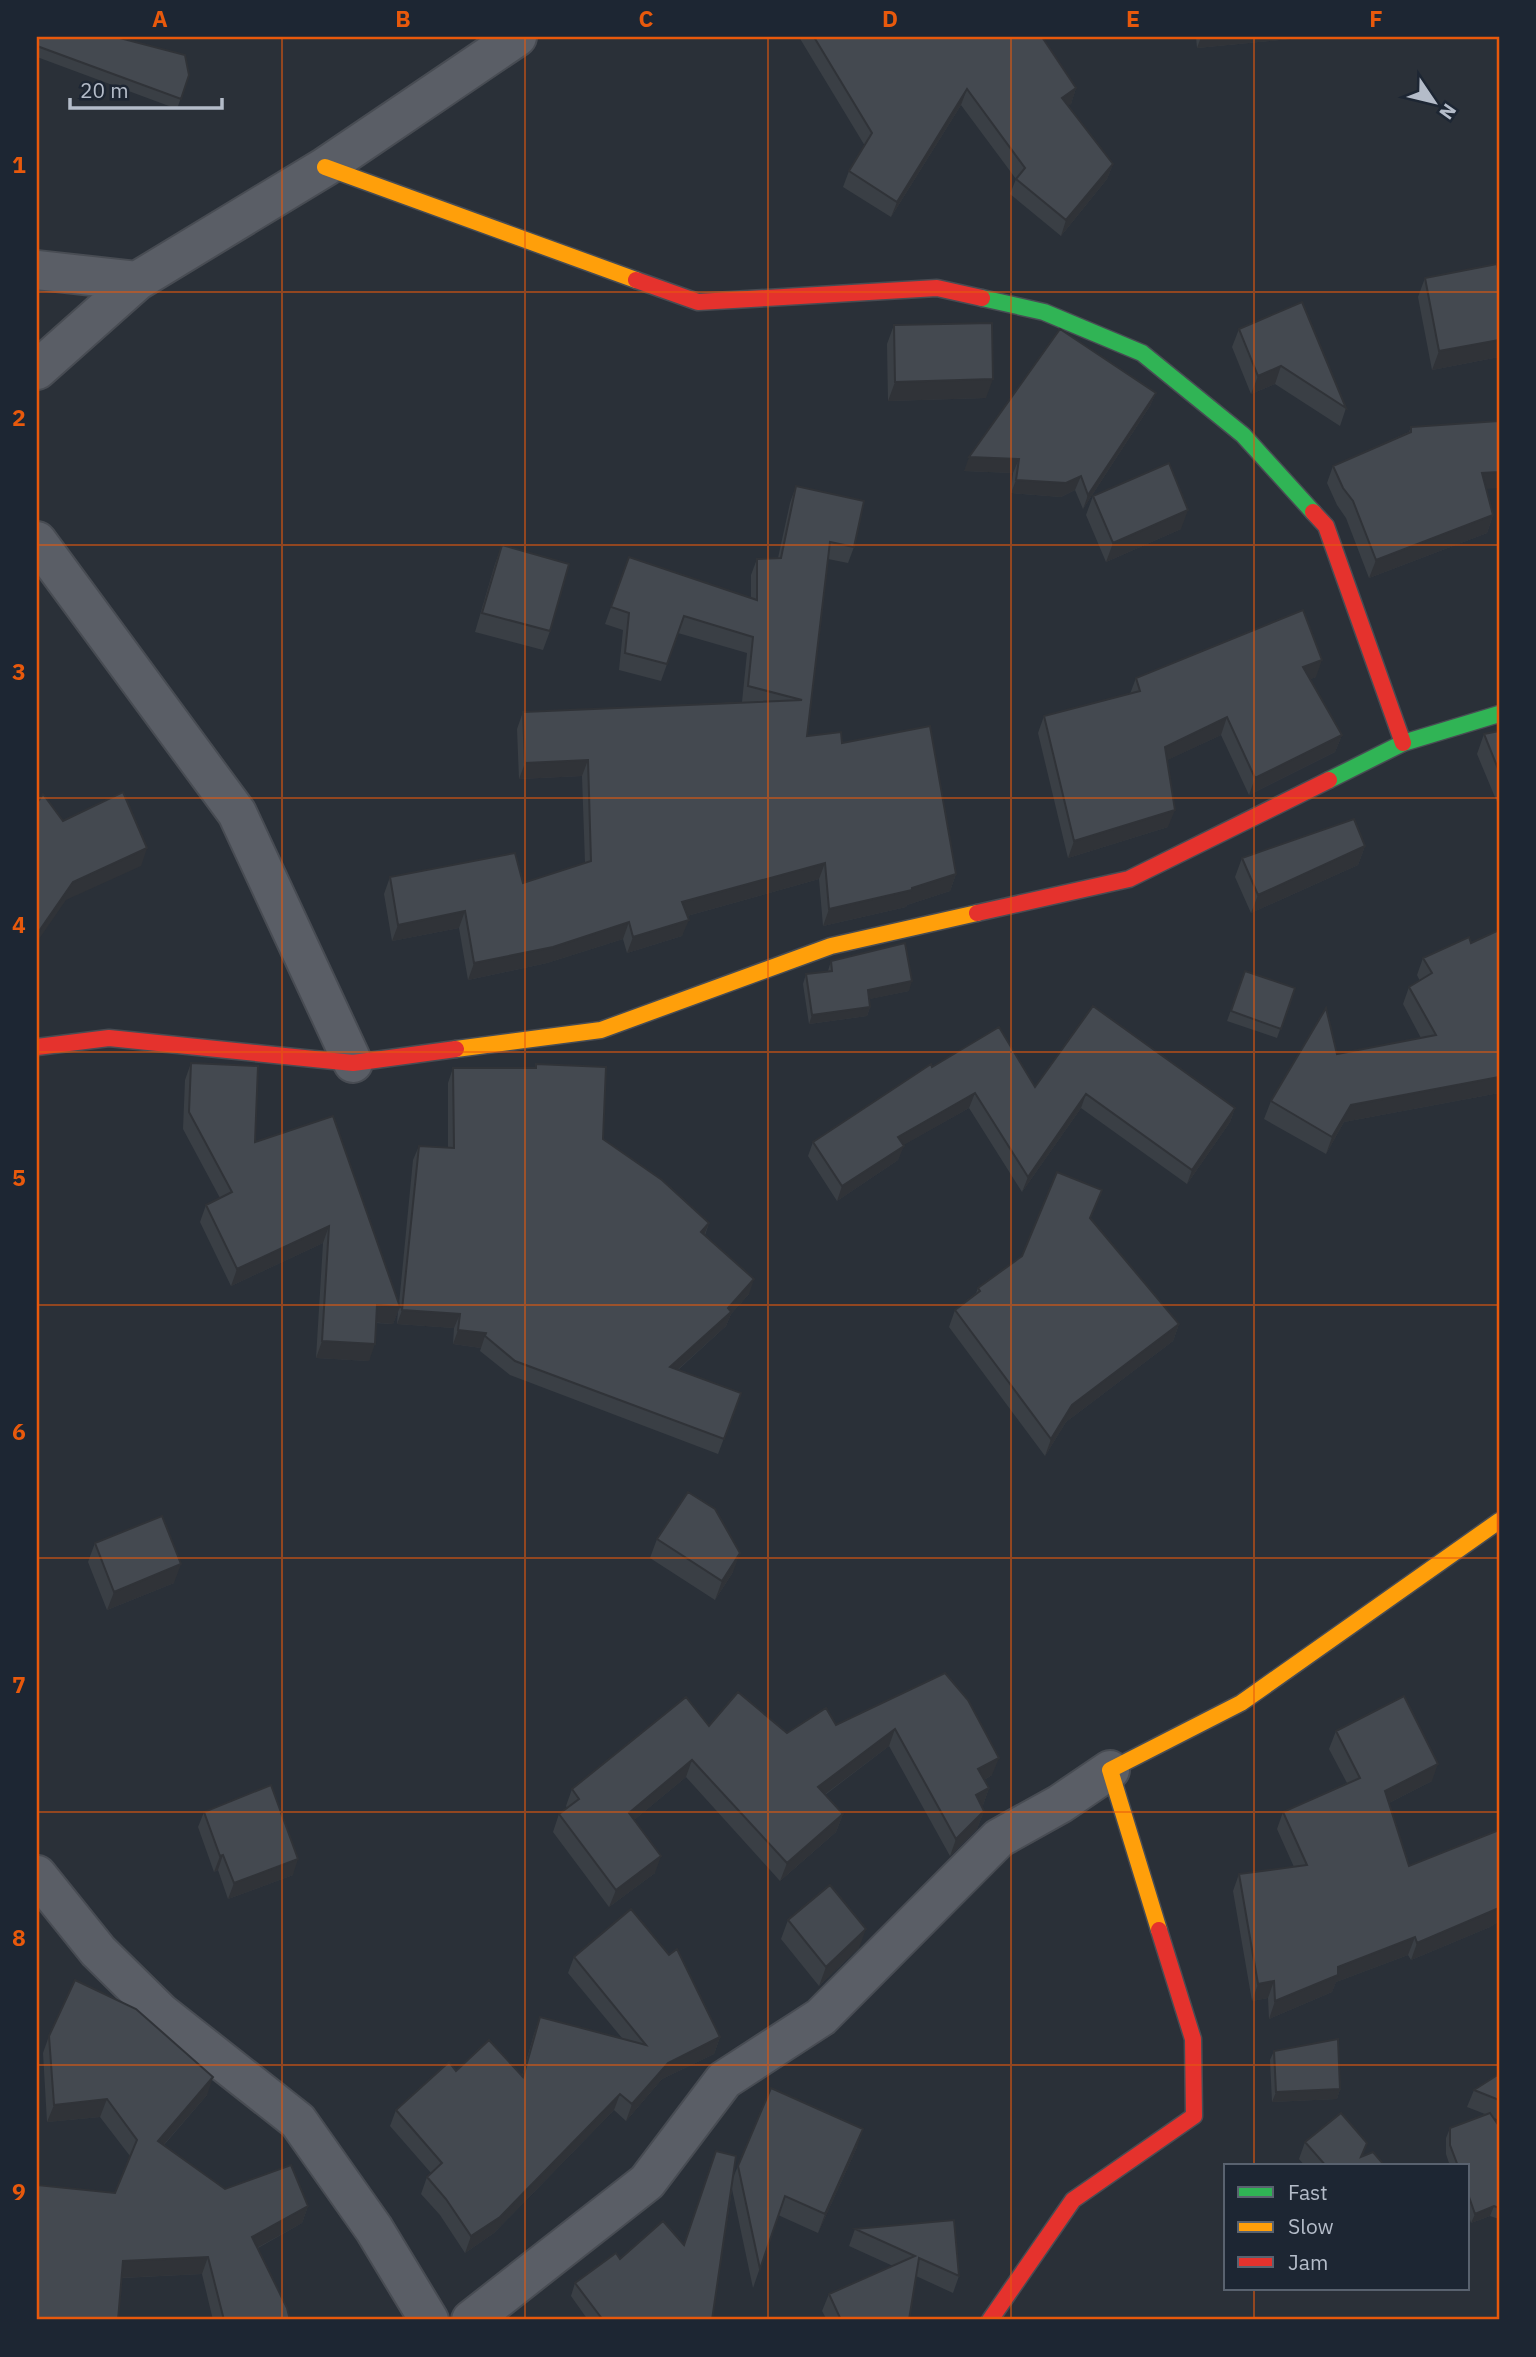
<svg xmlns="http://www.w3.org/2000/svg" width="1536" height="2357" font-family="'IBM Plex Sans',sans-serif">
<rect width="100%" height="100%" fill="#2a3038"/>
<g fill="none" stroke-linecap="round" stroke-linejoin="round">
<g stroke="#484c53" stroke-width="42">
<path id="street" d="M37 270 137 281
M37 370 137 281 325 167 517 37
M37 541 237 813 353 1063
M37 1875 98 1951 161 2013 298 2121 374 2229 429 2320
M471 2320 647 2182 724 2080 821 2017 999 1838 1060 1804 1110 1770"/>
</g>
<g stroke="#484c53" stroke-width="19">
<path id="fast" d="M982 298 1044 312 1142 353 1243 435 1313 512
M1329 780 1403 743 1499 714"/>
</g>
<g stroke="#484c53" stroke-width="19">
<path id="slow" d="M325 167 636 280
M456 1049 601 1030 831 946 977 913
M1159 1930 1110 1770 1241 1703 1499 1521"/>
</g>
<g stroke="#484c53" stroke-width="19">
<path id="jam" d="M636 280 698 302 937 288 982 298
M1313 512 1326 526 1403 743
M977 913 1129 879 1329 780
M37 1047 109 1038 353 1063 456 1049
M990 2320 1073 2200 1194 2116 1193 2039 1159 1930"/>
</g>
<use href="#street" stroke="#5a5e66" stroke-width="38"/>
<use href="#fast" stroke="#30b455" stroke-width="16"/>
<use href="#slow" stroke="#ff9f0a" stroke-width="16"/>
<use href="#jam" stroke="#e5322d" stroke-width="16"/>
</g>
<path fill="#3a3f45" d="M799 37H1042L1076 88 1071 104 1068 105 1113 164 1107 179 1061 236 1010 194 1016 179 961 105 891 217 843 187 849 171 865 146Z
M1196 37H1311L1197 48Z
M37 41 189 75 177 109 37 57Z
M1499 276V357L1432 370 1418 297 1425 278Z
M894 325 986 398 888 401 887 344Z
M1239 329 1346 408 1340 426 1275 384 1251 394 1232 347Z
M1156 393 1150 406 1083 509 1075 490 1061 497 1011 493 1013 473 964 471Z
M1411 427 1486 489 1493 515 1487 533 1369 578 1346 518 1337 505 1327 483 1333 466 1409 432Z
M796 486 854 547 848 563 828 559 807 736 842 743 956 874 950 891 907 905 906 907 823 926 819 879 687 916 682 936 627 953 623 939 547 963 468 980 459 928 392 941 384 894 390 877 523 883 585 863 582 776 519 779 517 729 523 712 742 702 747 653 678 633 661 681 619 670 623 630 605 624 629 557 751 598V575L757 559 778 558 790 503Z
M1093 496 1181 529 1106 562 1086 515Z
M502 545 550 631 543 650 475 632 495 564Z
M1316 677 1310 679 1342 735 1335 752 1249 795 1221 735 1167 760 1168 827 1068 858 1038 733 1044 716 1130 694 1136 678Z
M1499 731V801L1497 802 1477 754 1484 734Z
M1365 846 1358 865 1251 913 1235 877 1242 858Z
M1499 930V1093L1344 1122 1326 1154 1264 1119 1271 1101 1337 1054 1421 1038 1403 1004 1409 987 1420 981 1417 975 1423 958 1471 943Z
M831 961 909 991 869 999 870 1007 867 1016 809 1024 803 984 806 974 828 971Z
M1245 971 1295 988 1277 1038 1227 1021Z
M191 1063 255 1142 399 1304 413 1160 419 1146 448 1148V1083L453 1068H535L536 1064 603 1139 709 1223 705 1235 749 1294 731 1314 726 1326 678 1370 741 1393 718 1454 510 1375 480 1351 481 1348 453 1344 454 1328 397 1324 398 1311 393 1324 376 1323 369 1361 316 1358 323 1243 231 1286 200 1222 206 1205 220 1198 183 1129 185 1080Z
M932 1067 1035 1087 1235 1108 1230 1122 1187 1184 1081 1108 1022 1192 969 1108 903 1145 898 1160 837 1201 808 1156 813 1142Z
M1090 1219 1179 1324 1173 1341 1066 1422 1045 1456 949 1327 955 1310 976 1293 978 1288Z
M657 1539 733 1572 715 1600 650 1558Z
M95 1543 174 1583 107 1610 88 1562Z
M945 1673 992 1775 984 1780 989 1788 983 1805 981 1806 984 1811 977 1829 950 1856 889 1746 825 1795 843 1814 836 1832 780 1881 686 1777 634 1820 655 1873 609 1907 553 1832 559 1814 567 1808 566 1806 572 1789 709 1726 787 1733 836 1725Z
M1336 1731 1432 1781 1389 1803 1409 1866 1499 1830V1921L1490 1927 1411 1960 1408 1955 1336 1982 1332 1992 1269 2019 1268 1998 1252 2001 1233 1891 1239 1874 1294 1867 1277 1829 1283 1812 1347 1783 1329 1749Z
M204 1812 293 1875 228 1899 218 1870 214 1872 198 1827Z
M788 1920 859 1948 819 1986 781 1939Z
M574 1957 720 2037 714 2054 662 2079 626 2121 614 2110 494 2233 465 2253 440 2215 421 2194 427 2177 431 2173 390 2126 396 2110 456 2071 522 2076 534 2034 540 2017 622 2038 568 1973Z
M49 2036 207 2095 164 2145 225 2189 308 2206 302 2223 258 2248 290 2320H213L202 2274 122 2278 115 2193 130 2156 100 2117 47 2122 43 2053Z
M1274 2051 1340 2089 1337 2099 1272 2102 1270 2060Z
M1499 2074V2120L1494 2118 1499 2126V2219L1490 2216 1471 2223 1468 2213V2166H1450L1446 2154V2138L1450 2128 1485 2114 1467 2107 1474 2090Z
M1305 2142 1367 2143 1362 2156 1385 2166H1305L1299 2159Z
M857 2147 818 2233 778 2215 753 2288 732 2189 712 2320H588L571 2296 575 2283 620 2259 684 2244 733 2178 738 2166Z
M855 2229 959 2276 953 2293 916 2276 909 2320H827L822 2311 829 2294 893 2266 849 2246Z"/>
<path fill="#303338" d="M1201 37H1311L1197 48Z
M1076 88 1071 104 1057 113 1062 98Z
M967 89 961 105 891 217 897 202Z
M1113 164 1107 179 1061 236 1066 220Z
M1499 340V357L1432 370 1439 351Z
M1281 366 1275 384 1251 394 1258 376Z
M993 379 986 398 888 401 895 382Z
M1156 393 1150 406 1083 509 1088 495Z
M969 457 1019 459 1013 473 964 471Z
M1499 472V488L1476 490 1482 473Z
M1081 476 1075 490 1061 497 1011 493 1016 480Z
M1188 510 1181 529 1106 562 1113 543Z
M1493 515 1487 533 1369 578 1376 560Z
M1322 660 1316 677 1297 685 1303 667Z
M1227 717 1221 735 1159 764 1165 747Z
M1342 735 1335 752 1249 795 1255 778Z
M588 760 582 776 519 779 525 763Z
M1175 810 1168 827 1068 858 1074 841Z
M1365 846 1358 865 1251 913 1258 895Z
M147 848 141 866 66 900 37 942V934L73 882Z
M825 863 819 879 676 919 682 902Z
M956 874 950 891 907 905 906 907 823 926 829 909 912 888Z
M465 911 459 928 392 941 398 925Z
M689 920 682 936 627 953 633 937Z
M629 922 623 939 547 963 468 980 474 963Z
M912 981 909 991 865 1000 868 990Z
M870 1007 867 1016 809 1024 812 1015Z
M1499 1077V1093L1344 1122 1326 1154 1332 1137 1351 1105Z
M975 1093 969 1108 893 1151 898 1137Z
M1086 1094 1081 1108 1022 1192 1028 1177Z
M1235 1108 1230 1122 1187 1184 1192 1170Z
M904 1146 898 1160 837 1201 842 1186Z
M709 1223 703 1238 701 1232Z
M329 1226 323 1243 231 1286 237 1269Z
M754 1279 749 1294 731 1314 726 1326 665 1381 670 1367 728 1308Z
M377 1305 400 1307 393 1324 371 1322Z
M402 1310 460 1314 454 1328 397 1324Z
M1179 1324 1173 1341 1066 1422 1045 1456 1051 1439 1072 1405Z
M458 1330 486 1333 481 1348 453 1344Z
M322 1341 375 1344 369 1361 316 1358Z
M740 1553 733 1572 715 1600 722 1581Z
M181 1564 174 1583 107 1610 114 1592Z
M895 1729 889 1746 812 1804 818 1787Z
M999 1758 992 1775 972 1787 978 1769Z
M692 1760 686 1777 622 1830 629 1813Z
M1438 1764 1432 1781 1379 1808 1385 1791Z
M989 1788 983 1805 969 1813 976 1795Z
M984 1811 977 1829 950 1856 956 1839Z
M843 1814 836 1832 780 1881 787 1863Z
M223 1855 218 1870 214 1872 220 1856Z
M661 1856 655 1873 609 1907 616 1890Z
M298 1859 293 1875 228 1899 234 1883Z
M1499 1908V1921L1490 1927 1411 1960 1417 1943Z
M866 1929 859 1948 819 1986 826 1967Z
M1415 1937 1408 1955 1336 1982 1332 1992 1269 2019 1275 2001 1338 1967Z
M1274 1981 1268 1998 1252 2001 1258 1984Z
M720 2037 714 2054 662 2079 626 2121 632 2104 668 2063Z
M213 2077 207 2095 152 2158 158 2141Z
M1340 2089 1337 2099 1272 2102 1276 2092Z
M620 2094 614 2110 494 2233 465 2253 471 2236Z
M107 2099 100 2117 47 2122 54 2105Z
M863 2129 857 2147 818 2233 825 2214Z
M308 2206 302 2223 246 2254 252 2237Z
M1494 2206 1490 2216 1471 2223 1475 2214Z
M208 2257 202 2274 117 2278 123 2261Z"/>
<path fill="#444950" stroke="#303338" stroke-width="2" d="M39 37H116L185 55 189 75 181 99 37 46Z
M814 37H1042L1076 88 1062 98 1113 164 1066 220 1016 179 1025 168 967 89 897 202 849 171 872 133Z
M1497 264 1499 276V340L1439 351 1425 278Z
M1302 302 1346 408 1281 366 1258 376 1239 329Z
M992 323 993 379 895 382 894 325Z
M1060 329 1156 393 1088 495 1081 476 1066 483 1016 480 1019 459 969 457Z
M1499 421V472L1482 473 1493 515 1376 560 1353 501 1343 488 1333 466 1411 432V427Z
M1169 463 1188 510 1113 543 1093 496Z
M796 486 864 501 854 547 830 542 807 736 841 732 842 743 930 726 956 874 912 888V890L829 909 825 863 682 902 689 920 633 937 629 922 553 947 474 963 465 911 398 925 390 877 515 853 523 883 591 861 588 760 525 763 523 712 802 700 748 686 753 637 684 616 667 664 625 653 629 613 611 607 629 557 757 600V559L781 558Z
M502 545 569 564 550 631 482 613Z
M1303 610 1322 660 1303 667 1342 735 1255 778 1227 717 1165 747 1175 810 1074 841 1044 716 1140 691 1136 678Z
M1499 731V771L1484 734Z
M123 792 147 848 73 882 37 934V803L43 794 63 821Z
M1354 819 1365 846 1258 895 1242 858Z
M1499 930V1077L1351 1105 1332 1137 1271 1101 1326 1008 1337 1054 1436 1035 1409 987 1432 973 1423 958 1469 937 1471 943Z
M905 943 912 981 868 990 870 1007 812 1015 806 974 832 971 831 961Z
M1245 971 1295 988 1281 1029 1231 1011Z
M1093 1006 1235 1108 1192 1170 1086 1094 1028 1177 975 1093 898 1137 904 1146 842 1186 813 1142 931 1064 932 1067 999 1027 1035 1087Z
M191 1063 258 1066 255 1142 333 1116 400 1307 377 1305 375 1344 322 1341 329 1226 237 1269 206 1205 232 1192 189 1112Z
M536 1064 606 1067 603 1139 662 1180 709 1223 701 1232 754 1279 728 1308 731 1312 670 1367 741 1393 724 1439 515 1361 485 1336 486 1333 458 1330 460 1314 402 1310 419 1146 454 1148 453 1068H536Z
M1057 1172 1102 1190 1090 1218 1179 1324 1072 1405 1051 1439 955 1310 980 1291 978 1288 1022 1256Z
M688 1492 715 1509 740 1553 722 1581 657 1539Z
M162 1516 181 1564 114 1592 95 1543Z
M945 1673 968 1700 999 1758 978 1769 989 1788 976 1795 984 1811 956 1839 895 1729 818 1787 843 1814 787 1863 692 1760 629 1813 661 1856 616 1890 559 1814 579 1799 572 1789 686 1697 709 1726 738 1692 787 1733 826 1708 836 1725Z
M1404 1696 1438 1764 1385 1791 1409 1866 1499 1830V1908L1417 1943 1415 1937 1338 1967V1975L1275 2001 1274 1981 1258 1984 1239 1874 1307 1865 1283 1812 1360 1778 1336 1731Z
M271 1785 298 1859 234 1883 223 1855 220 1856 204 1812Z
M830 1885 866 1929 826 1967 788 1920Z
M631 1909 669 1955 677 1949 720 2037 668 2063 632 2104 620 2094 500 2217 471 2236 446 2199 427 2177 442 2163 396 2110 449 2062 456 2071 489 2040 523 2077 540 2017 646 2045 574 1957Z
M75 1980 136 2009 213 2077 158 2141 225 2189 291 2165 308 2206 252 2237 287 2308 290 2320H224L208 2257 123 2261 118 2320H37V2185L115 2193 137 2140 107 2099 54 2105 49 2036Z
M1338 2039 1340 2089 1276 2092 1274 2051Z
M1499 2074V2100L1474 2090Z
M771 2088 863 2129 825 2214 785 2196 760 2269 738 2166Z
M1341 2113 1367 2143 1361 2157 1373 2152 1385 2166H1326L1305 2142Z
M1490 2113 1499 2126V2208L1494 2206 1475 2214 1468 2194V2166H1458L1450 2145V2128Z
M716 2151 736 2156 712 2320H603L575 2283 616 2253 620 2259 663 2221 684 2245Z
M954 2220 959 2276 919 2258 909 2320H841L829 2294 915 2256 855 2229Z"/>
<path fill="none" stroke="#e8590c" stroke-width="2" stroke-opacity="0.55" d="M282 37V2320M525 37V2320M768 37V2320M1011 37V2320M1254 37V2166M37 292H1499M37 545H1499M37 798H1499M37 1052H1499M37 1305H1499M37 1558H1499M37 1812H1499M37 2065H1499M1254 2289V2320"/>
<rect width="1536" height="2357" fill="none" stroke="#1d2633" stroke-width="77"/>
<rect x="1224" y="2164" width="245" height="126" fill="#1d2633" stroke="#59626f" stroke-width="2"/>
<rect x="1238" y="2187" width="35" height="10" fill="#30b455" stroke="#59626f" stroke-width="2"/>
<text x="1288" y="2200" font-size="21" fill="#b4bcc9">Fast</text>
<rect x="1238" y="2222" width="35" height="10" fill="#ff9f0a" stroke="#59626f" stroke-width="2"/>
<text x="1288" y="2234" font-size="21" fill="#b4bcc9">Slow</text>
<rect x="1238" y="2257" width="35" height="10" fill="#e5322d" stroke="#59626f" stroke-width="2"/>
<text x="1288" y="2270" font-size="21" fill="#b4bcc9">Jam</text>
<g transform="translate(1434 102) rotate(125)" stroke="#1d2633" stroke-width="5" paint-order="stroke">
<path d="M0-5L12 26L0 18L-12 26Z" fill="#b4bcc9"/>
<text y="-10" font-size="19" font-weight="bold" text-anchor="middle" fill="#b4bcc9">N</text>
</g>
<path d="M70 98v10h152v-10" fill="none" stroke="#b4bcc9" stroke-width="3.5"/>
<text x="80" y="98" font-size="21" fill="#b4bcc9" stroke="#1d2633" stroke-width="5" paint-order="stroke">20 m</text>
<rect x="38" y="38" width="1460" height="2280" fill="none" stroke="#e8590c" stroke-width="2.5"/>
<g font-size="23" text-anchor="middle" font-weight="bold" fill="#e8590c">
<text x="160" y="27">A</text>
<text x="403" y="27">B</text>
<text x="646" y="27">C</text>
<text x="890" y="27">D</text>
<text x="1133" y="27">E</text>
<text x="1376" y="27">F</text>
<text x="19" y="173">1</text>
<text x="19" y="426">2</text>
<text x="19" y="680">3</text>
<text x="19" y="933">4</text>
<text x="19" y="1186">5</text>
<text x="19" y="1440">6</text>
<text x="19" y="1693">7</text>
<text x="19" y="1946">8</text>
<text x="19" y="2200">9</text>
</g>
</svg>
